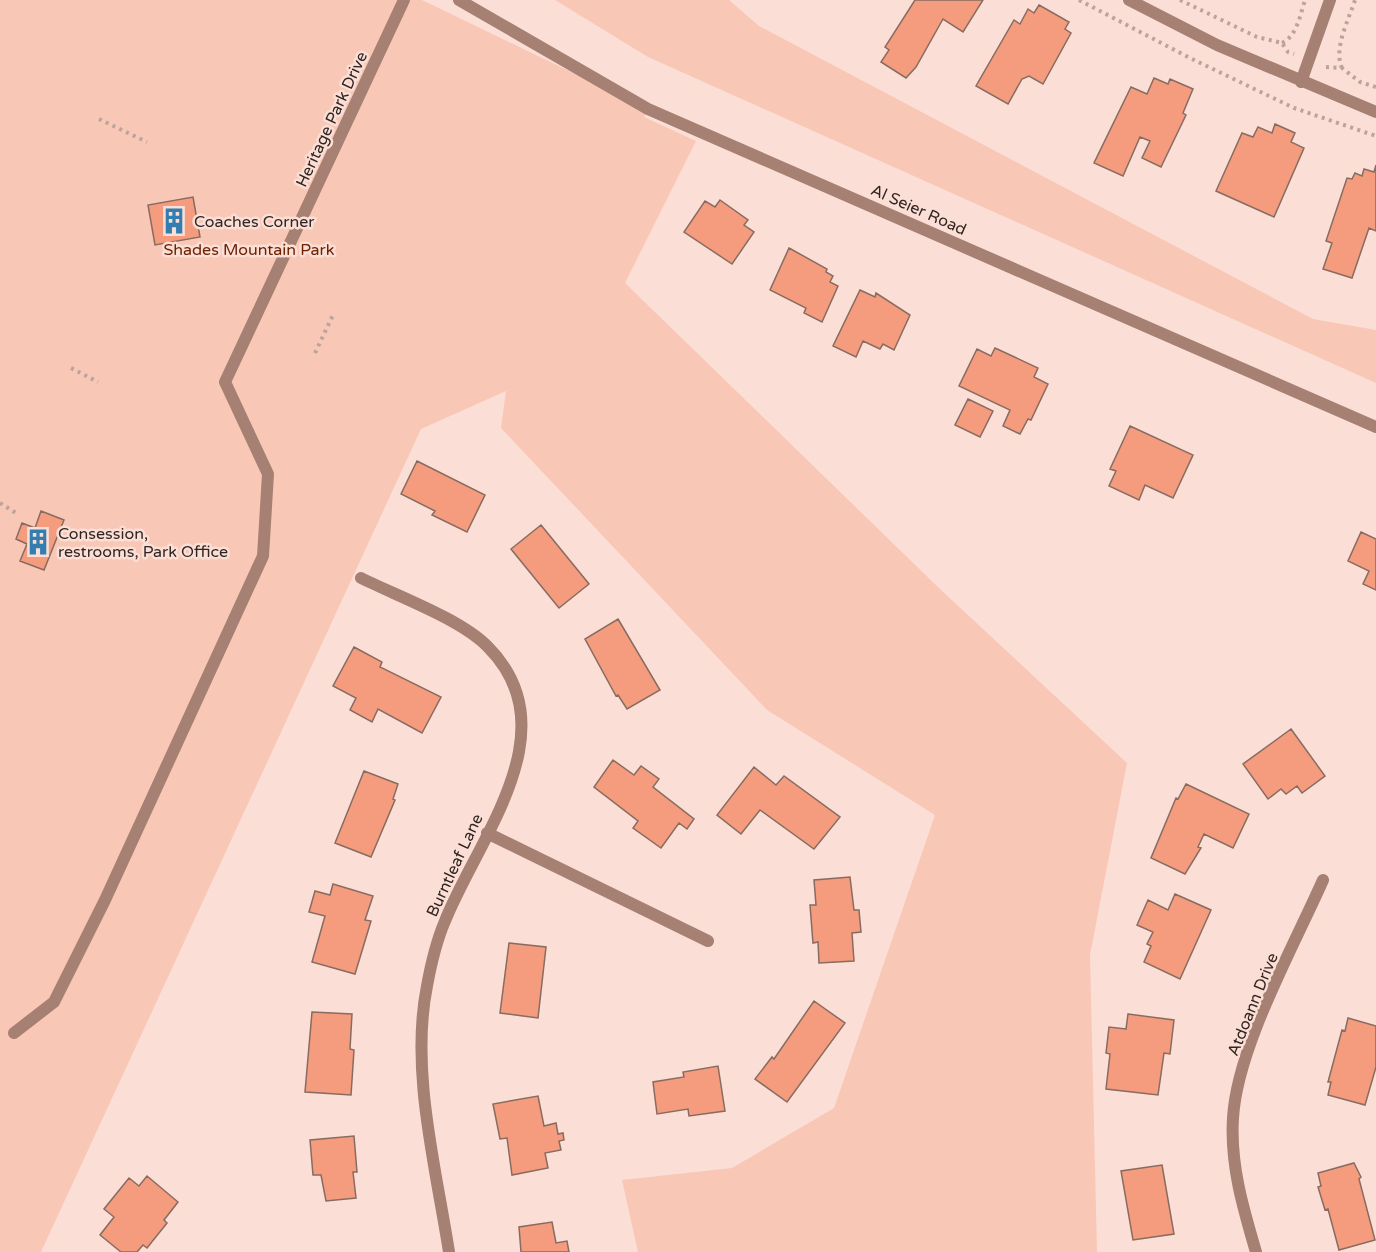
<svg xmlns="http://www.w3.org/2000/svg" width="1376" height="1252" font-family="'Varela Round',sans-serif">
<rect width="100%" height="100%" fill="#fbdfd6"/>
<path fill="#f9c7b6" d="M0 0H422L648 109 644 117 696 141 625 283 941 590 1127 763 1090 955 1097 1252H638L622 1180 732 1168 834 1108 935 815 767 710 501 428 506 391 421 429 41 1252H0Z
M555 0H729L759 26 1313 319 1376 330V383L648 57Z"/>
<path fill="#f49c7d" stroke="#886b61" stroke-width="1.5" d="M915 0H983L963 32 943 19 916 67 906 78 881 62 889 50 885 47Z
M1039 5 1069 22 1065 29 1071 33 1043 84 1029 76 1022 79 1008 104 976 86 1014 20 1020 24 1028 9 1034 13Z
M1154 78 1168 84 1170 79 1193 89 1183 113 1186 115 1161 167 1142 158 1150 141 1140 137 1123 176 1094 163 1131 87 1147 94Z
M1275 124 1295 133 1291 142 1304 148 1274 217 1216 191 1242 133 1253 137 1258 127 1272 133Z
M1376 165V231L1369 228 1352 278 1323 269 1332 243 1326 241 1347 178 1352 179 1355 173 1362 176 1364 169 1374 172Z
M193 197 200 237 155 245 148 205Z
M720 200 748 220 744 225 754 232 732 264 684 232 705 201 715 207Z
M789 248 827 269 826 272 833 276 830 282 838 286 822 322 804 313 806 308 770 290Z
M860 290 875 297 876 293 910 315 894 350 883 344 880 349 863 341 856 357 833 346Z
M995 348 1038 368 1034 377 1048 384 1031 420 1028 419 1020 434 1003 426 1010 410 959 386 977 349 991 356Z
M968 399 993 411 980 437 955 425Z
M1130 426 1193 455 1173 498 1145 485 1139 500 1109 486 1116 471 1110 469Z
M417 461 485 495 467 532 432 515 435 511 401 494Z
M41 511 64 520 44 570 20 561 27 544 16 539 22 523 35 528Z
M541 525 589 584 559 608 511 549Z
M1361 532 1376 539V590L1363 584 1369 571 1348 561Z
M618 619 660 690 627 709 618 695 616 696 585 639Z
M354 647 382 662 380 667 441 697 422 733 378 709 372 722 350 710 356 698 333 686Z
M1291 729 1325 776 1302 793 1297 786 1286 794 1281 789 1268 799 1243 764Z
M613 760 634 775 641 766 659 779 653 787 694 819 687 829 679 823 661 848 633 828 638 821 594 787Z
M754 767 776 785 784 776 840 817 814 849 760 810 741 834 717 815Z
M364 771 398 784 393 799 395 800 371 857 335 843Z
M1186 784 1249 814 1233 848 1204 834 1198 847 1201 848 1185 874 1151 858 1176 798 1178 799Z
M850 877 854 910H859L861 932 852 933 854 961 819 963 818 942 813 943 810 905H816L814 880Z
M333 884 373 896 365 920 371 921 355 974 312 962 325 916 309 912 315 891 330 895Z
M1175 894 1211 910 1180 979 1144 962 1151 946 1147 944 1153 932 1137 925 1148 900 1168 910Z
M509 943 546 947 538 1018 500 1013Z
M814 1001 845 1023 787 1102 755 1079 772 1057 774 1059Z
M312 1012 352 1014 350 1049 354 1050 351 1095 305 1092Z
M1128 1014 1174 1020 1170 1054 1164 1053 1158 1095 1106 1089 1110 1054 1106 1053 1109 1027 1126 1029Z
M1348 1018 1376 1026V1067L1365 1105 1328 1095 1331 1082H1328L1342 1030 1345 1031Z
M718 1066 725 1111 689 1116 688 1109 657 1114 653 1082 684 1077 683 1072Z
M538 1096 544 1126 556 1123 558 1134 563 1133 564 1140 559 1141 561 1150 545 1153 548 1168 512 1175 507 1138 500 1139 493 1104Z
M354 1136 357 1172H353L356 1198 326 1201 321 1175H313L310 1140Z
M1354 1163 1361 1177 1359 1179 1375 1240 1339 1250 1328 1209 1325 1210 1318 1187 1321 1186 1318 1173Z
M1162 1165 1174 1234 1133 1240 1121 1171Z
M147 1176 178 1202 164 1220 167 1223 147 1248 143 1245 137 1252H121L100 1235 114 1217 104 1209 129 1178 139 1186Z
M552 1222 556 1243 567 1241 569 1252H521L519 1227Z"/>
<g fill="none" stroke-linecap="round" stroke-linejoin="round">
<path stroke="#bba49c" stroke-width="4" stroke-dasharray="3 4.5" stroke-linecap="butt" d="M1079 0 1190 58 1294 108 1376 136
M1180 0 1257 37 1282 43 1288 52 1294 54
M1282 43C1297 36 1300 15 1305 0
M1326 67 1342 68 1360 82 1376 87
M1342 68C1333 49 1349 19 1355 0
M99 119 147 142
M315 353 333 315
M71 368 98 382
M0 503 16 513"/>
<path stroke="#a68072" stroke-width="12" d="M1129 0 1217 45 1376 112
M1301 82 1330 0
M361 578C397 596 461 619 488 647 571 730 478 838 445 921 436 942 431 964 427 986 410 1070 436 1168 449 1252
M487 833 708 941
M14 1033 54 1002 105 900 263 556 268 474 225 382 404 0
M1256 1252C1243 1208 1230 1164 1233 1118 1237 1047 1294 946 1323 880"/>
<path stroke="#a68072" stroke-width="12" d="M459 0 648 109 1376 427"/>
</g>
<defs>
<g id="building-bare" transform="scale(2.07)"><path d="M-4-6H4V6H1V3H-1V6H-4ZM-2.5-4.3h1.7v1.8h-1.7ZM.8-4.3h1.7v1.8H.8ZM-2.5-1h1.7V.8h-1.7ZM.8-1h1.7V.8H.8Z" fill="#337eb1" stroke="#fbdfd6" stroke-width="2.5" paint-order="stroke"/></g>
</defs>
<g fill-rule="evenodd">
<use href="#building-bare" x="174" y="221"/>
<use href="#building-bare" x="38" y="542"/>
</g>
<g text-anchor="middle" stroke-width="5" stroke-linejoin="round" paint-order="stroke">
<g font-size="16" fill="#312520" stroke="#fbdfd6">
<text transform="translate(331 119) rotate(-65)" y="6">Heritage Park Drive</text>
<text transform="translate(919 209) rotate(24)" y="6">Al Seier Road</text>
<text transform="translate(454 865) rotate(-65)" y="6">Burntleaf Lane</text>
<text transform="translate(1252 1004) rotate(-68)" y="6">Atdoann Drive</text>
</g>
<g font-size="16" fill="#312520" stroke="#fbdfd6" text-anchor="start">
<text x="194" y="227">Coaches Corner</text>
<text x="58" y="539">Consession,<tspan x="58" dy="18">restrooms, Park Office</tspan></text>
</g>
<g font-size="16" fill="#6e2100" stroke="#fbdfd6">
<text x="249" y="255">Shades Mountain Park</text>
</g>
</g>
</svg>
